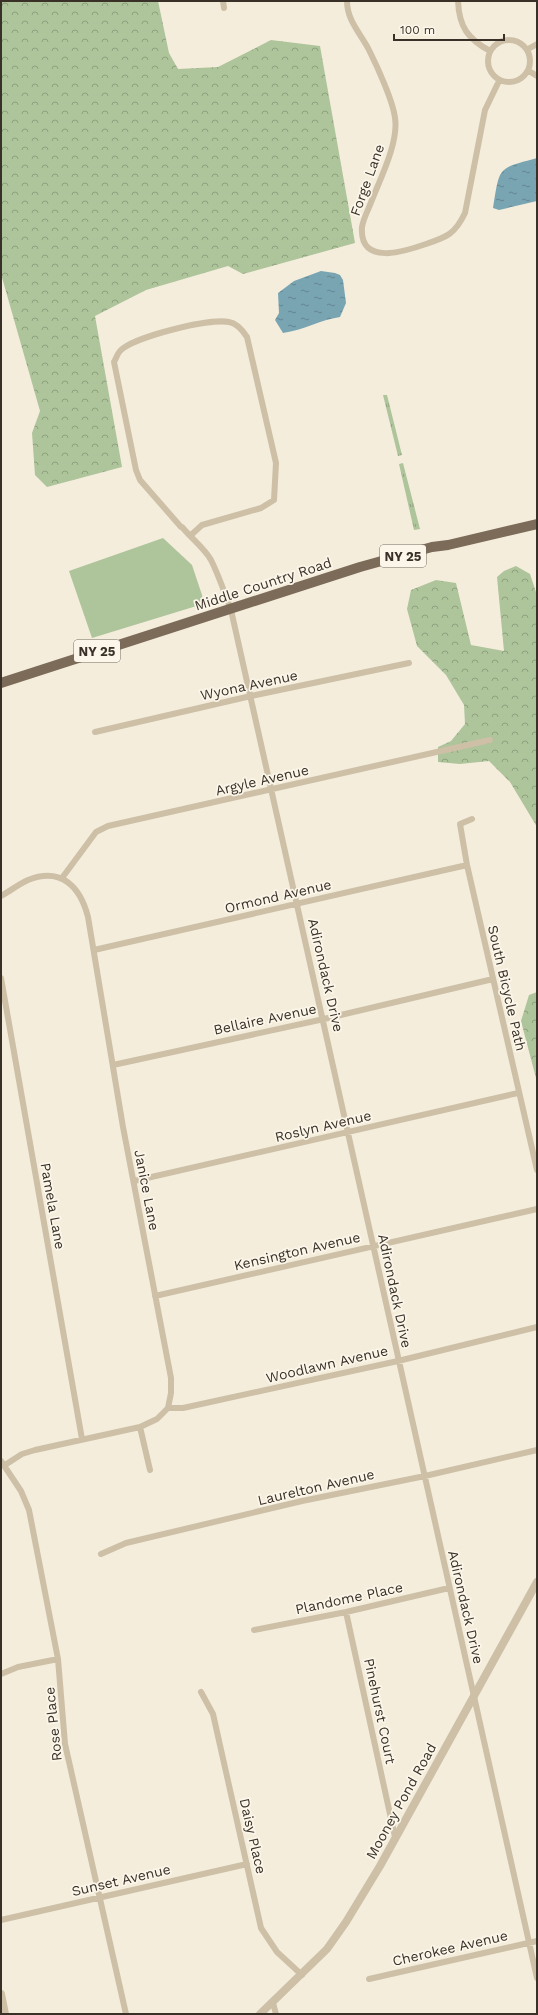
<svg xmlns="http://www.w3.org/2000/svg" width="538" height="2015" font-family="'Work Sans',sans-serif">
<defs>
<pattern id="grass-tufts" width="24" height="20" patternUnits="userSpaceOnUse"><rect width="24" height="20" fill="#aec49b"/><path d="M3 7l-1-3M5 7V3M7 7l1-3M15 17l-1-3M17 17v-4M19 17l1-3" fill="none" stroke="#8fa07e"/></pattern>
<pattern id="forest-crowns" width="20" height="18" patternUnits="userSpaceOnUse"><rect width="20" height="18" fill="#aec49b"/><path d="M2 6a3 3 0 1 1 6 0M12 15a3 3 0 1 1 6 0" fill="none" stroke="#8fa07e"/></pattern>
<pattern id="water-ripples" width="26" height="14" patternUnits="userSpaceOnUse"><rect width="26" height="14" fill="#79a5b3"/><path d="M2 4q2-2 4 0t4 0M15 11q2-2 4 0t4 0" fill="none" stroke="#648792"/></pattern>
</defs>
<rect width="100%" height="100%" fill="#f4eddc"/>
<path fill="url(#grass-tufts)" d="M383 395H387L402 455 398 456Z
M403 463 420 529 414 530 399 464Z"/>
<path fill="url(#forest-crowns)" d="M1 1H158L169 53 178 69 218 67 271 40 320 46 355 243 243 274 228 266 146 290 95 316 122 467 47 487 35 475 32 433 40 411 1 274Z
M516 566 530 574 537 595V827L510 782 489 761 460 764 438 762V747L451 741 465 724 464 705 446 675 417 646 407 609 411 590 436 580 456 583 471 645 504 651 497 577 504 571Z
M537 992V1082L521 1021 529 995Z"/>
<path fill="#aec49b" d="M163 538 192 565 202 595 203 604 92 638 69 571Z"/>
<path fill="url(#water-ripples)" d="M537 158V201L499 210 493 208C500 166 497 169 537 158Z
M321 271 335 273 340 275 343 280 346 303 340 317C320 320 304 330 283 333L275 320 279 313 278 293 294 281Z"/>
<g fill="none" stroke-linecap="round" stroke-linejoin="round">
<path stroke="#cdc0a7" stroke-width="6" d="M223 1 224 8
M347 1C347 21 361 34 369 50 377 66 393 101 395 118 399 143 379 181 370 205 367 212 363 220 362 227 359 267 406 251 426 244 447 237 455 234 465 213L485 110 499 81
M458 1C459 27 468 39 490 51
M488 61a21 21 0 1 1 42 0a21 21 0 1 1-42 0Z
M528 49 537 44
M529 71 537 76
M190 536 202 525 261 508 274 500 276 463 247 337C243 331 237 323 229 322 209 318 133 337 120 351 117 354 116 359 114 362L136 470 140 480 181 527H182C191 538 205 549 211 560 219 576 225 594 231 610L537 1978
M95 732 251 696 409 663
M472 819 460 824 467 865 537 1170
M62 878 96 832 108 826 490 740
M1 896C10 891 19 884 28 880 61 867 80 886 88 917L123 1127 171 1378V1393L168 1408 157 1419 140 1427 35 1450 22 1454 5 1465
M94 950 467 865
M1 978 82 1439
M113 1065 324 1019 493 979
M134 1181 518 1093
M155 1296 537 1209
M168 1408H183L398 1361 537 1327
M140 1427 150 1470
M1 1461 21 1491 29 1510 58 1659 65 1744 126 2014
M101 1554 126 1543 302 1501 425 1476 537 1450
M346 1612 395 1837
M254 1630 346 1612 449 1588
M1 1674 18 1667 58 1659
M201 1692 213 1714 261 1928 277 1952 302 1975
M1 1920 247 1864
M369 1979 537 1941
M273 2003 276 2014"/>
<path stroke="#cdc0a7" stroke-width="8" d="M1 1994 5 2014
M260 2014 327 1949 346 1922 380 1866 537 1582"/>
<path stroke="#7c6b58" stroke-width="10" d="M1 683 360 567 432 547 448 545 537 524"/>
</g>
<g text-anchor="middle" stroke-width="3.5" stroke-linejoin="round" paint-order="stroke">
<g fill="#fbf6e9" stroke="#736c62" stroke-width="1">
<rect x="380" y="545" width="46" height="22" rx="3"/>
<rect x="74" y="640" width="46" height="22" rx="3"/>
</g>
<g font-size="13" font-weight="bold" fill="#393128">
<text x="403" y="561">NY 25</text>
<text x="97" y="656">NY 25</text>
</g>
<g font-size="14" fill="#393128" stroke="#fbf6e9">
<text transform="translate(367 180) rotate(-70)" y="5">Forge Lane</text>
<text transform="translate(263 584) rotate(-18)" y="5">Middle Country Road</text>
<text transform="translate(249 685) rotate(-12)" y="5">Wyona Avenue</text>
<text transform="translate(262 780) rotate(-13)" y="5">Argyle Avenue</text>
<text transform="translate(278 896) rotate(-13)" y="5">Ormond Avenue</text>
<text transform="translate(326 975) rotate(77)" y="5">Adirondack Drive</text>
<text transform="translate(507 988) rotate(77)" y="5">South Bicycle Path</text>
<text transform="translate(265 1019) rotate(-12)" y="5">Bellaire Avenue</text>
<text transform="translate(323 1126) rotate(-13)" y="5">Roslyn Avenue</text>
<text transform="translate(147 1190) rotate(79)" y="5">Janice Lane</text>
<text transform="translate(53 1206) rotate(80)" y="5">Pamela Lane</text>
<text transform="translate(297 1251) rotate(-13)" y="5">Kensington Avenue</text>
<text transform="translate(395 1291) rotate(78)" y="5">Adirondack Drive</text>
<text transform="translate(327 1364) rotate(-13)" y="5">Woodlawn Avenue</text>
<text transform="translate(316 1487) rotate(-13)" y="5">Laurelton Avenue</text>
<text transform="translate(349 1598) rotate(-12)" y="5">Plandome Place</text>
<text transform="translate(466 1607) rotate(77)" y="5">Adirondack Drive</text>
<text transform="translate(380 1711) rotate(78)" y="5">Pinehurst Court</text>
<text transform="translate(53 1724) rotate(-96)" y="5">Rose Place</text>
<text transform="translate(401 1801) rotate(-61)" y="5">Mooney Pond Road</text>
<text transform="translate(253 1836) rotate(77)" y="5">Daisy Place</text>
<text transform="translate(121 1880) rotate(-13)" y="5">Sunset Avenue</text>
<text transform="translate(450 1948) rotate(-13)" y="5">Cherokee Avenue</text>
</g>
</g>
<rect width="538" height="2015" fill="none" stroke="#393128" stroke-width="4"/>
<path d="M394 34v6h110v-6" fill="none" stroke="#393128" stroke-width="2"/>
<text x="400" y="34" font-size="12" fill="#393128" stroke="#fbf6e9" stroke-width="3" paint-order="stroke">100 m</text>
</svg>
